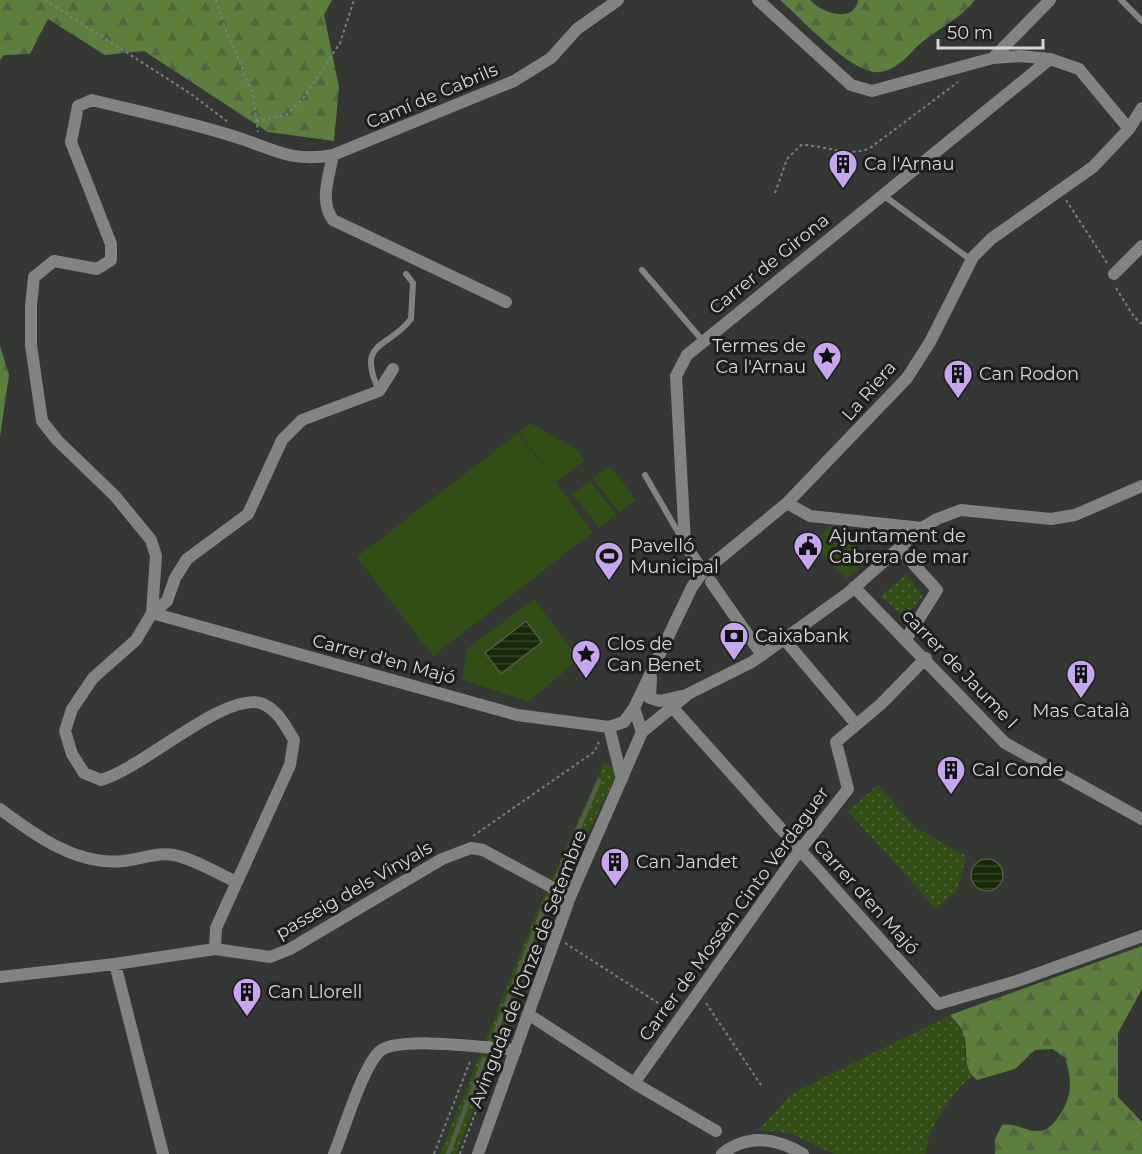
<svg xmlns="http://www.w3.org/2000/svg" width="1142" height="1154" font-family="Montserrat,sans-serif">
<defs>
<pattern id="grass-dots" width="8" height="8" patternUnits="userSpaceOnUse" patternTransform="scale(1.5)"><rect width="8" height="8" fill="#314f14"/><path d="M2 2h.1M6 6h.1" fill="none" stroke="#4e6835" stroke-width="1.8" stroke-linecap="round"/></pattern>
<pattern id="forest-firs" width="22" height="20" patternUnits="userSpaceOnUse" patternTransform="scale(1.5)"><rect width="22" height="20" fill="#5c7f3e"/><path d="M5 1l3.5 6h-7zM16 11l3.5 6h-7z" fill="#51663f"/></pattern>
<pattern id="water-rules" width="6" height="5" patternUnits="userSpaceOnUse" patternTransform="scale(1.5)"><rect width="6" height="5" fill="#182907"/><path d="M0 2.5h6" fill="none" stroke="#39472a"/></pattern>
</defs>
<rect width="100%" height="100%" fill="#353734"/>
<path fill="url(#grass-dots)" d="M906 574 923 596 905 618 881 596Z
M604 763 619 770 554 901 456 1154H440L534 919Z
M878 785 916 828 966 856 957 891 936 909 848 811Z
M950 1015 964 1034 966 1062 972 1076C951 1094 929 1126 925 1154H834L790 1133 758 1130 791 1094Z"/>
<path fill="url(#forest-firs)" d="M0 0H332L324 15 339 87 334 141 268 132 144 51 105 55 48 19 30 54 4 55 0 60Z
M780 0H810C820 12 854 25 858 0H975C960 19 939 28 921 43 908 55 899 69 880 72 853 76 801 18 780 0Z
M0 346 9 375 0 437Z
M1142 946V989L1118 1033V1097L1142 1122V1154H995V1139L1002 1125C1016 1122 1025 1132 1038 1131 1047 1131 1052 1125 1057 1119 1072 1098 1073 1083 1065 1058L1053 1049 1035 1050 1015 1069 977 1080C961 1067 969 1053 964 1035 962 1028 955 1021 950 1015Z"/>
<path fill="#314f14" d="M530 423 578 450 585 460 556 482 519 432Z
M518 433 593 532 433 656 357 557Z
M610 466 636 500 619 513 593 478Z
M590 481 616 514 600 528 572 494Z
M832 523 870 559 847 579 812 544Z
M534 599 579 659 528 702 462 679 467 649Z"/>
<path fill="url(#water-rules)" stroke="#515d45" stroke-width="1.5" d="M526 621 542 642 501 674 485 653Z
M971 875a16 16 0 1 1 32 0a16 16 0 1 1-32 0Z"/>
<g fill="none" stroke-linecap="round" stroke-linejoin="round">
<path stroke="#515d45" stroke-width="4.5" d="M558 876 599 781
M495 1033 547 899
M448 1154 484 1059"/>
<path stroke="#7d7f7c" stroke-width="2" stroke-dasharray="3 3" stroke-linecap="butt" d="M45 0 191 94 228 122
M216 0 224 25 253 94 258 132
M256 121 286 115 302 100 340 43 354 0
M775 193 787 159 801 145C825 145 848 158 870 148L958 82
M1066 200 1107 263
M1116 288 1134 317 1142 324
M473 836 594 752 599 742
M565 943 669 1010
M706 1003 761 1085
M504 1035 518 999
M434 1154 471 1059
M460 1154 495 1060"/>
<path stroke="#828382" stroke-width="6" d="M1121 0 1142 21
M883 195 971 260
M642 270 703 341
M379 391C356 340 387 350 411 319L413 283 406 274
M645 475 682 539"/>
<path stroke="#828382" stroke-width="12" d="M758 0 851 85 872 91 993 58 1020 56 1050 59 1079 69 1129 129
M993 58 1050 0
M333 155C329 177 319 201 333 220L506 302
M1114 274 1142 246
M787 503 810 516 922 528
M899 548 937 590 906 639
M703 572 685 544 676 376 687 355 1050 59
M711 582 762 655
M854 587 1005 743 1142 819
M152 613 517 715 609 727
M152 613 167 601 175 578 187 559 248 514 282 440 302 420 379 391 393 369
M784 639 855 723
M651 678 650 698 660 701 681 696
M672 707 938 1004 1017 981 1142 936
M634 708 642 732 688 694 752 662 848 593 922 528 937 519 961 510 1051 519 1075 515 1142 486
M609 727 624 722 634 708 692 587 703 572 787 503 907 378 930 342 973 257 991 239 1093 167 1129 129 1142 108
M609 727 622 779
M0 809C36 836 77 866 124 861 142 859 156 852 174 855 195 859 218 874 237 882
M215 949 216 928 290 765 294 740C286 727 277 708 260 703 223 693 143 768 101 780L84 773 72 754 65 731 72 709 93 678 136 640 152 613 156 556 151 540 115 496 57 440 42 421 31 345V306L34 277 54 261 97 269 111 260V244L71 142 78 106 92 100C140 112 189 122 236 137 274 149 291 163 333 155L514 81 551 58 577 29 618 0
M115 964 163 1154
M0 977 115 964 215 949 270 957 290 949 442 859 471 848 483 850 570 897
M528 1014 634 1083 716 1131
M634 1083 794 858 848 789 836 742 881 704 926 658
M334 1154C344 1130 362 1069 379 1052 396 1035 489 1048 516 1050
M722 1154C748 1133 776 1138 803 1154"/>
<path stroke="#828382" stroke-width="12" d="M478 1154 570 897 642 732"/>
</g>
<defs>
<g id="building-pin" transform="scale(1.5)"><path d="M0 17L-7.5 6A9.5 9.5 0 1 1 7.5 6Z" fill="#c7a6ef" stroke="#1d1e1d"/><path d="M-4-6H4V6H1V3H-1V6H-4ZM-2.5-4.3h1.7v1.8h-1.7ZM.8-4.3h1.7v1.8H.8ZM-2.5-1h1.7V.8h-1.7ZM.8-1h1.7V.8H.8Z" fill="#111"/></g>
<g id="sight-pin" transform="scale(1.5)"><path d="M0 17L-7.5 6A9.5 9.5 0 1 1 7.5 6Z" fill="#c7a6ef" stroke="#1d1e1d"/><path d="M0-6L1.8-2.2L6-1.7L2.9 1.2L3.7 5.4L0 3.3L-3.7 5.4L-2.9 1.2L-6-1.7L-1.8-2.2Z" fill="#111"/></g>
<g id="civic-pin" transform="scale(1.5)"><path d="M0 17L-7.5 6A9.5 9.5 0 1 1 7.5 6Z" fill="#c7a6ef" stroke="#1d1e1d"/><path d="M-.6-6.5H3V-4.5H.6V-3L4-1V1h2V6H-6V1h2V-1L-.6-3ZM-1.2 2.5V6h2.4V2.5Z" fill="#111"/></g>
<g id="stadium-pin" transform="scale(1.5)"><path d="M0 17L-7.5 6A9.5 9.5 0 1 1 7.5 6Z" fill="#c7a6ef" stroke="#1d1e1d"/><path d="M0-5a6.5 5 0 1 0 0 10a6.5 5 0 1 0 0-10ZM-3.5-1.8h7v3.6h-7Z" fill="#111"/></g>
<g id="bank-pin" transform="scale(1.5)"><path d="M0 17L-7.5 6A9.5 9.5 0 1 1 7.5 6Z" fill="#c7a6ef" stroke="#1d1e1d"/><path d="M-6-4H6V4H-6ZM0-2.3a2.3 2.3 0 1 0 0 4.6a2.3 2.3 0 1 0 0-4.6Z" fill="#111"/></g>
</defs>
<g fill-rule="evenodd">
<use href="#building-pin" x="843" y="164"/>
<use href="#sight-pin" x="827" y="356"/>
<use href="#building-pin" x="958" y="374"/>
<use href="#civic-pin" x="808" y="546"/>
<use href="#stadium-pin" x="609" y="556"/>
<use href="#bank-pin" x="734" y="636"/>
<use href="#sight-pin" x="586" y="654"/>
<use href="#building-pin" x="1081" y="674"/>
<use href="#building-pin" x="951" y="770"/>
<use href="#building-pin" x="615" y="862"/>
<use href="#building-pin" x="247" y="992"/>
</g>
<g text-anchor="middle" stroke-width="6" stroke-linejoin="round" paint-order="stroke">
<g font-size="18" fill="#d6d7d5" stroke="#1d1e1d">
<text transform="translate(432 96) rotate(-23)" y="6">Camí de Cabrils</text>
<text transform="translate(769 264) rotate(-39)" y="6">Carrer de Girona</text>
<text transform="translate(869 391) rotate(-49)" y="6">La Riera</text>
<text transform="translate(384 659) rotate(15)" y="6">Carrer d'en Majó</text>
<text transform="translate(960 669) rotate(46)" y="6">carrer de Jaume I</text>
<text transform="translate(354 890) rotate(-30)" y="6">passeig dels Vinyals</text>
<text transform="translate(866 897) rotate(48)" y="6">Carrer d'en Majó</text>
<text transform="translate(734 914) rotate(-54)" y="6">Carrer de Mossèn Cinto Verdaguer</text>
<text transform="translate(528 969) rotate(-69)" y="6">Avinguda de l'Onze de Setembre</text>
</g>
<g font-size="18" fill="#d6d7d5" stroke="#1d1e1d" text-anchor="start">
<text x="864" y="170">Ca l'Arnau</text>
<text x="806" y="352" text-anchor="end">Termes de<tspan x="806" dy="21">Ca l'Arnau</tspan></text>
<text x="979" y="380">Can Rodon</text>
<text x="829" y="542">Ajuntament de<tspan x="829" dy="21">Cabrera de mar</tspan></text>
<text x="630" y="552">Pavelló<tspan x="630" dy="21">Municipal</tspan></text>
<text x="755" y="642">Caixabank</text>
<text x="607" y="650">Clos de<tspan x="607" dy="21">Can Benet</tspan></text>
<text x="1081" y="717" text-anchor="middle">Mas Català</text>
<text x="972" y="776">Cal Conde</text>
<text x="636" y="868">Can Jandet</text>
<text x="268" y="998">Can Llorell</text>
</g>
</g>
<path d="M938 39v9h105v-9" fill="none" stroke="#d6d7d5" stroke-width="3"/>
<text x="947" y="39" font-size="18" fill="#d6d7d5" stroke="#1d1e1d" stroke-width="4.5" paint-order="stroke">50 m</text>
</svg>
